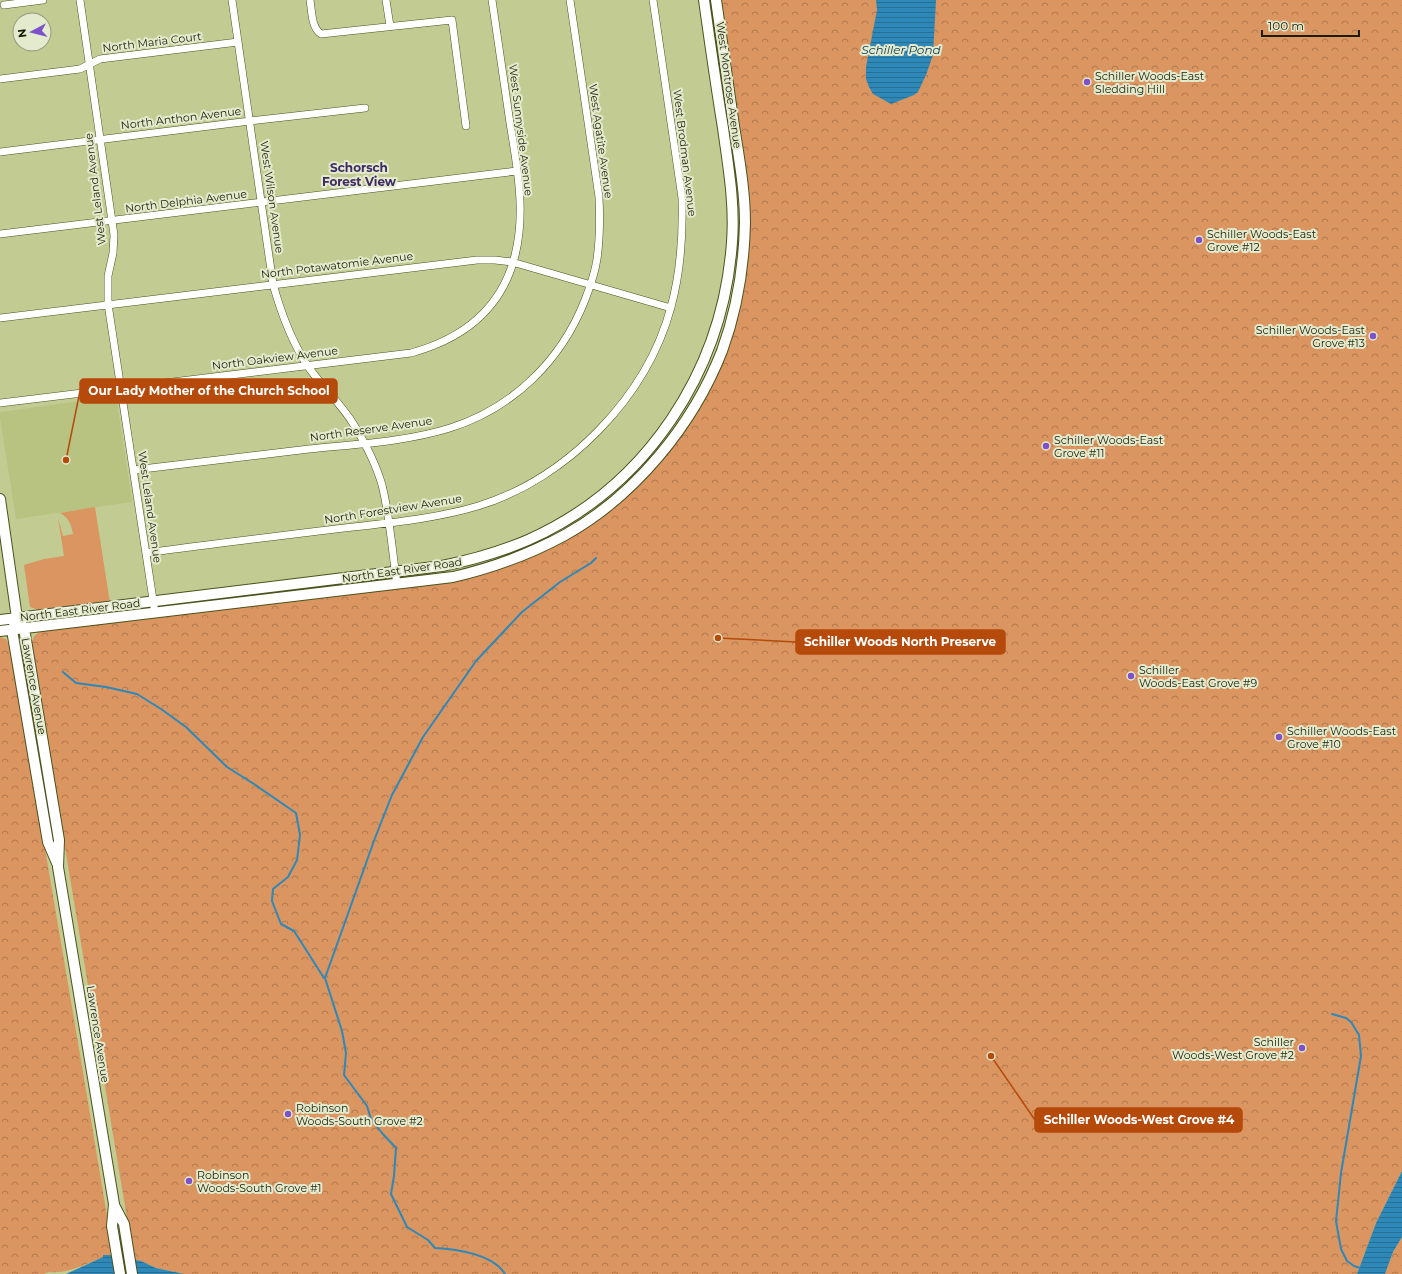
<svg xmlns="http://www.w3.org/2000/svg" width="1402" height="1274" font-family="Montserrat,sans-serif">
<defs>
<pattern id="park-crowns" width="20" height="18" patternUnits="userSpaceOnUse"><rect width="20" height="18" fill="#db9561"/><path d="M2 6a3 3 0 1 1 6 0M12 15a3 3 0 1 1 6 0" fill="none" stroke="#b1794e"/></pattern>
<pattern id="water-rules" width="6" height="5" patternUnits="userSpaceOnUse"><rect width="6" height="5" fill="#2e88b8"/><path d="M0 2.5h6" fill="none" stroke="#266f94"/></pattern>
</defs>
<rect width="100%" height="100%" fill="#c2cc92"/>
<path fill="#b8c382" d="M116 396 132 502 16 519 0 418V412Z"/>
<path fill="#db9561" d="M95 507 110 603 39 610 30 607 24 565 44 559 64 556 58 518 63 536 73 534C71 524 69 518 60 513Z"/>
<path fill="url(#park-crowns)" d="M720 0H1402V1171L1376 1223 1357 1274H184L156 1268 141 1261 135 1260 134 1255 133 1254 32 651C31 640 33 634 43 631L465 579 606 513 708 391 748 250Z
M0 637 6 639 11 649C45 850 80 1051 113 1252H110L111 1255H104L103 1257C87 1264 67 1274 49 1272L44 1274H0Z
M1402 1237V1274H1385L1393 1252Z"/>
<path fill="url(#water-rules)" d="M876 0H936L933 55 926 75 918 92 914 95 891 104 873 94 869 87 866 79V67L877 10Z
M1402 1171V1237L1393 1252 1385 1274H1357L1376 1223Z
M103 1255H111L141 1261 156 1268 184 1274H66L103 1257Z"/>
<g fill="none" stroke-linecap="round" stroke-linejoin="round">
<path stroke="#2e88b8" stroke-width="2" d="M63 672 76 683 106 687 137 694 161 709 186 727 227 767 254 784 296 813 300 835 297 860 288 877 273 889 272 901 281 924 294 931 324 978
M1332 1014 1346 1018 1351 1022 1359 1035 1361 1056 1341 1173 1336 1221 1341 1249 1347 1261 1354 1266 1360 1268
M505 1274C493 1254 456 1249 435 1248L428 1240 407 1227 391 1194 394 1176 396 1148 382 1133 371 1119 367 1106 344 1075 346 1053 342 1031 325 978 375 838 392 795 423 737 476 661 522 612 560 582 591 563 596 558"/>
<g stroke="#4b521a" stroke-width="8">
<path id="street" d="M80 0 114 235 113 253 108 276V304L155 613
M232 0 273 284C281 313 291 340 307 365 321 386 341 403 354 425 365 443 376 464 382 485 390 517 392 551 397 584
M310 0C312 11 311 27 321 34L452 20 466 126
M386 0 390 26
M4 5 43 0
M0 79 80 69 100 59 238 42
M0 152 250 121 365 108
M0 234 517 171
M0 318 477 260H495L512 262 671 308
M0 403 411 353C488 332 523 280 520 201 519 174 514 148 510 123 504 82 498 41 492 0
M134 470C192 463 251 456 309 449 356 444 405 442 450 428 513 408 561 361 585 300 590 287 595 273 597 259 600 238 600 218 599 197L570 0
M146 553C212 544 278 536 344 528 388 523 435 519 478 506 567 479 647 397 671 307 681 271 683 235 682 198L653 0"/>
</g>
<g stroke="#4b521a" stroke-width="12">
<path id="secondary" d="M0 499 17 618 24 628 59 840 58 867 114 1204 112 1226 120 1274
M0 620 442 566C472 560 500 552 528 540 647 487 723 371 732 242 735 203 728 165 723 128 716 85 710 43 704 0
M15 624 12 630 48 842 57 863
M0 631 453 577C492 568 530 554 565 535 635 496 693 425 722 351 737 310 744 266 745 223 745 190 739 158 734 126 728 84 722 42 716 0
M114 1205 124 1224 132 1274"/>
</g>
<use href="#street" stroke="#fff" stroke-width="7"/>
<use href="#secondary" stroke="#fff" stroke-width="10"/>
</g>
<g fill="#7c51ca" stroke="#e4eacd" stroke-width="1.5">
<circle cx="1087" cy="82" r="4"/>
<circle cx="1199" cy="240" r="4"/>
<circle cx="1373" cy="336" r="4"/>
<circle cx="1046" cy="446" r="4"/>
<circle cx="1131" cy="676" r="4"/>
<circle cx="1279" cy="737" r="4"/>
<circle cx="1302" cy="1048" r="4"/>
<circle cx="288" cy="1114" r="4"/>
<circle cx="189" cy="1181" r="4"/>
</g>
<g text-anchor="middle" stroke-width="4" stroke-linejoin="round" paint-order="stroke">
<g font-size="11" fill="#1b1e07" stroke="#e4eacd">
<text transform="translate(152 42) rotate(-7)" y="4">North Maria Court</text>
<text transform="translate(729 85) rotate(82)" y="4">West Montrose Avenue</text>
<text transform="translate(181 118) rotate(-7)" y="4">North Anthon Avenue</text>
<text transform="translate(521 130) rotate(83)" y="4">West Sunnyside Avenue</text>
<text transform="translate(601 141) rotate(82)" y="4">West Agatite Avenue</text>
<text transform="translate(685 153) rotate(83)" y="4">West Brodman Avenue</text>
<text transform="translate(95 189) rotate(-97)" y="4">West Leland Avenue</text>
<text transform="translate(272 197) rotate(82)" y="4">West Wilson Avenue</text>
<text transform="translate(186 201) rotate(-7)" y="4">North Delphia Avenue</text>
<text transform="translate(337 265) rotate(-7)" y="4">North Potawatomie Avenue</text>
<text transform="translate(275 358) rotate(-7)" y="4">North Oakview Avenue</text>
<text transform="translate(371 429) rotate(-8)" y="4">North Reserve Avenue</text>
<text transform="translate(150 507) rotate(82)" y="4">West Leland Avenue</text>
<text transform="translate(393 509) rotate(-9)" y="4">North Forestview Avenue</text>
<text transform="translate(402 570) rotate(-8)" y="4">North East River Road</text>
<text transform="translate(80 610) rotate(-7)" y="4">North East River Road</text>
<text transform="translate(34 686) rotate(80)" y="4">Lawrence Avenue</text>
<text transform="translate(98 1034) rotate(81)" y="4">Lawrence Avenue</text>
</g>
<g font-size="11" fill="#1b1e07" stroke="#e4eacd" text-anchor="start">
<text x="1095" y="80">Schiller Woods-East<tspan x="1095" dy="13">Sledding Hill</tspan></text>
<text x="1207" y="238">Schiller Woods-East<tspan x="1207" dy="13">Grove #12</tspan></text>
<text x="1365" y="334" text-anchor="end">Schiller Woods-East<tspan x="1365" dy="13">Grove #13</tspan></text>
<text x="1054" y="444">Schiller Woods-East<tspan x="1054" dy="13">Grove #11</tspan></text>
<text x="1139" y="674">Schiller<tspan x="1139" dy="13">Woods-East Grove #9</tspan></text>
<text x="1287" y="735">Schiller Woods-East<tspan x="1287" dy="13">Grove #10</tspan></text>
<text x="1294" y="1046" text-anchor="end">Schiller<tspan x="1294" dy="13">Woods-West Grove #2</tspan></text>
<text x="296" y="1112">Robinson<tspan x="296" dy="13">Woods-South Grove #2</tspan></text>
<text x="197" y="1179">Robinson<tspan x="197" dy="13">Woods-South Grove #1</tspan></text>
</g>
<g font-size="12" font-style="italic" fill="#0e4059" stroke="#e4eacd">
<text x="901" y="54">Schiller Pond</text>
</g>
<g font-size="12" font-weight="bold" fill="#3e2a65" stroke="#e4eacd">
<text x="359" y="172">Schorsch<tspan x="359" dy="14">Forest View</tspan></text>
</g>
</g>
<path fill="none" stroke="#b54a0b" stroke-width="1.5" d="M66 460L80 391M718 638L796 642M991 1056L1035 1120"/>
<g fill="#b54a0b" stroke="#e4eacd" stroke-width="1.5">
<circle cx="66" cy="460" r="4"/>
<circle cx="718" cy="638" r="4"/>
<circle cx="991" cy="1056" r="4"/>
</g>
<g fill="#b54a0b" stroke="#b54a0b" stroke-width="1.5">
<rect x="80" y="379" width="257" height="24" rx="4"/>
<rect x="796" y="630" width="209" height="24" rx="4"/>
<rect x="1035" y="1108" width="207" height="24" rx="4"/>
</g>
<g font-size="12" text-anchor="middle" font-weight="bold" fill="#fff">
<text x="209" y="395">Our Lady Mother of the Church School</text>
<text x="900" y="646">Schiller Woods North Preserve</text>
<text x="1139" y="1124">Schiller Woods-West Grove #4</text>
</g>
<g transform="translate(32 32) rotate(263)"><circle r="19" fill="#e4eacd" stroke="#94987e"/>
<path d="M0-3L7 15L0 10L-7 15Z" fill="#7c51ca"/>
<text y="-6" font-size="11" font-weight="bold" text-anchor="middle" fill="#1b1e07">N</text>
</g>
<path d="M1262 30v6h97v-6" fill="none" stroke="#1b1e07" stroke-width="2"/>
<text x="1268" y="30" font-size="12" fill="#1b1e07" stroke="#e4eacd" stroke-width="3" paint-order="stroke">100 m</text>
</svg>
